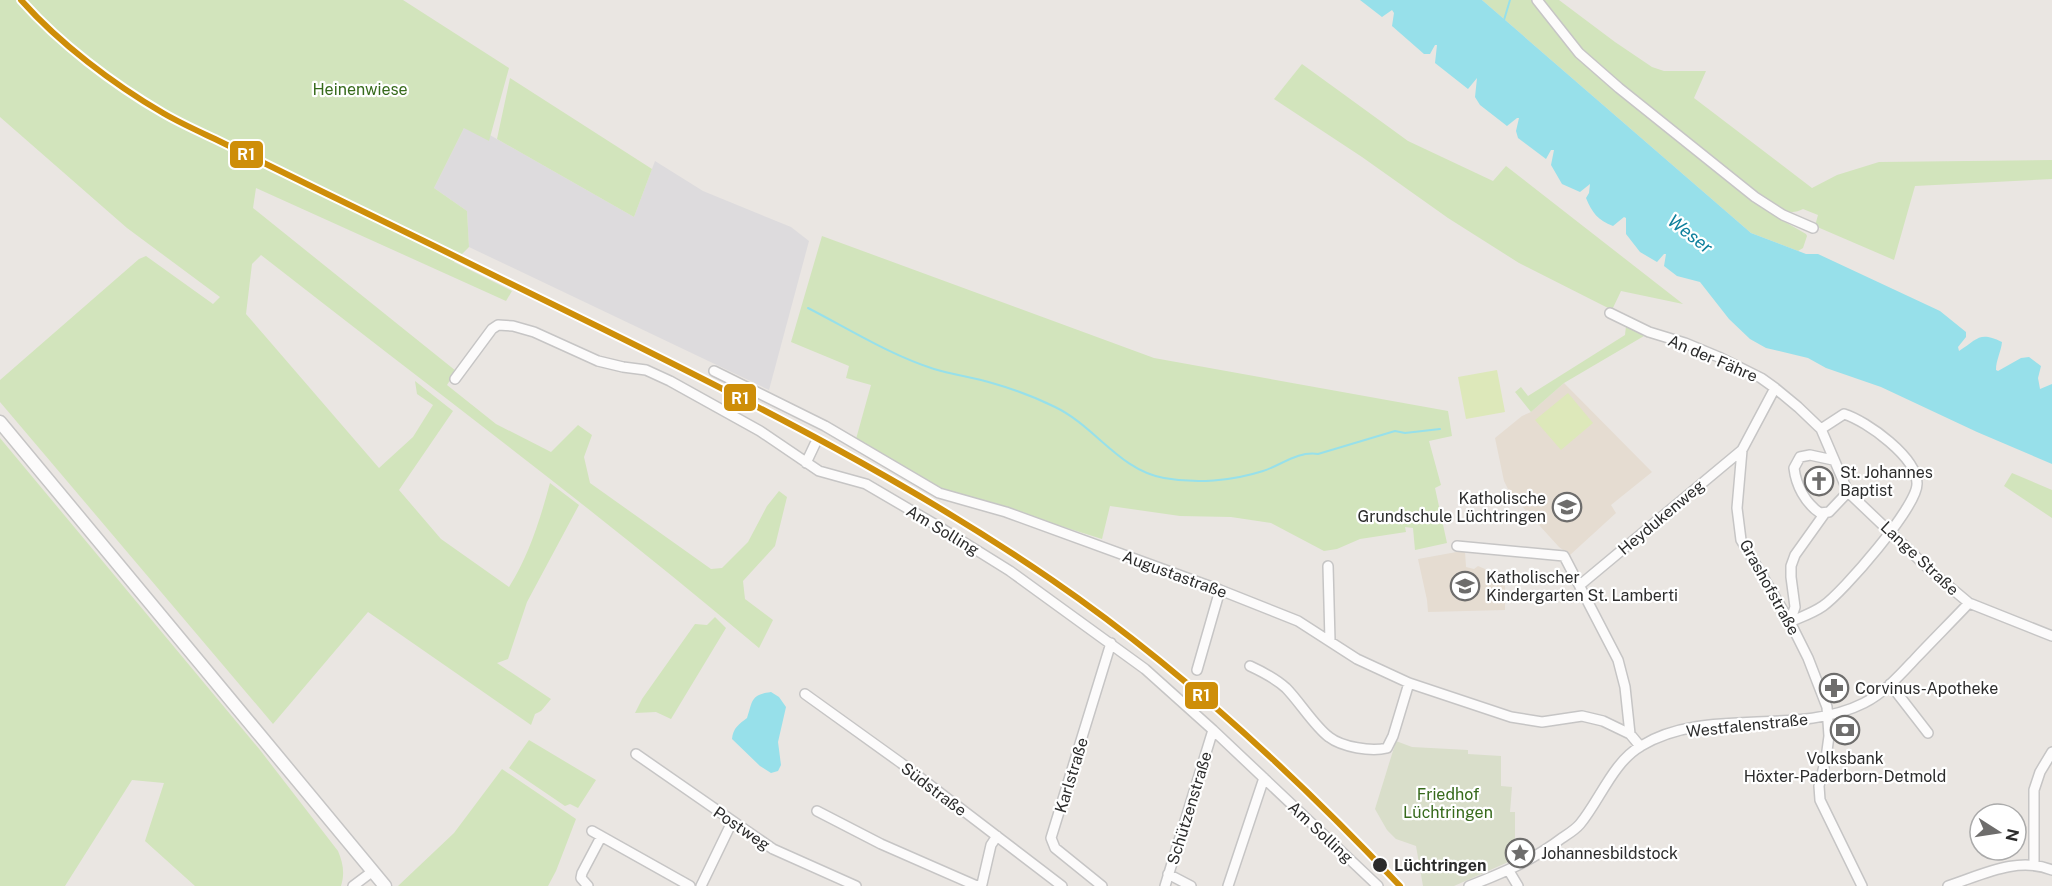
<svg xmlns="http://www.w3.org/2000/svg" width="2052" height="886" font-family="'Public Sans',sans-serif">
<rect width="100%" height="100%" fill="#eae6e2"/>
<path fill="#dddbdd" d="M467 122 634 217 655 161 703 191 791 227 809 241 769 390 469 247 467 211 434 188Z"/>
<path fill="#e5dcd1" d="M1564 383 1652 472 1611 505 1616 513 1570 555 1559 547 1510 493 1504 481 1495 438 1522 416 1531 412Z
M1462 551 1465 552 1466 567 1474 569 1478 566 1494 573 1505 572V610L1428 612 1427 600 1418 559Z"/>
<path fill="#d2e4bc" d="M0 0H403L509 68 489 141 464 128 434 188 467 211 469 247 454 262 512 291 506 301 256 188 253 208 456 371 447 385 496 424 551 452 578 425 592 435 584 457 590 483 711 569 722 568 748 542 767 506 779 491 787 497 775 546 743 581 745 599 773 620 759 648C597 511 427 385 261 255L252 264 246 314 379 468 413 437 433 405 417 394 415 381 453 411 399 490 441 539 509 587C529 555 540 520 550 483L579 505 527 602 508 659 497 663 551 699 541 711 535 714 531 725 368 612 273 724 0 402V380L139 259 146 256 213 304 220 297 127 228 0 117Z
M1482 0H1531L1575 56 1616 92 1753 201 1780 219 1806 234 1807 236 1803 248 1798 251 1751 233Z
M1542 0H1559L1615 42 1652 67 1664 71H1706L1694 98 1812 188 1837 175 1879 162 2052 160V179L1915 186 1894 260 1815 226 1818 215 1803 209C1790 216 1781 209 1769 203L1615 80 1581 50Z
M1302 64 1408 141 1493 181 1506 166 1683 304 1621 291 1612 310 1519 263 1448 218 1362 157 1274 99Z
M510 78 652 169 634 217 497 139Z
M822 236 1154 358 1448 411 1452 436 1429 441 1441 485 1435 488 1447 543 1415 550 1413 528 1405 527 1406 532 1360 539 1337 549 1324 551 1271 523 1231 517 1180 516 1110 506 1102 539 940 488 856 439 871 385 846 378 849 366 791 342Z
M1626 326 1644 336 1564 383 1531 412 1515 392 1521 387 1528 396 1625 335Z
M0 438 260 750 338 851C343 863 345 873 341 886H195L145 841 164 783 132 780 65 886H0Z
M2012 473 2052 490V518L2004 486Z
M715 617 726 628 671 719 656 712 635 713 642 699 695 624 707 625Z
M529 740 596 780 578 808 570 804 565 806 509 768Z
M502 769 576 819 556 871 548 886H398L454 833Z"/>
<path fill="#d9deca" d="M1396 741 1412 747 1468 750V754L1501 756V786L1512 787 1510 812H1515V859L1454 886H1423L1416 846 1396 839 1387 830 1375 809Z"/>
<path fill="#dde8ba" d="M1497 370 1505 412 1466 419 1458 377Z
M1568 393 1593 423 1561 450 1535 420Z"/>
<path fill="#97e0ea" d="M1360 0H1482L1751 233 1806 254H1818L1940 311 1966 332V337L1958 347 1959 351C1978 339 1979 331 2002 342 2001 352 1996 360 1996 370L1998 371 2021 358 2029 357 2041 366 2038 378 2040 389 2052 384V464L1977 432 1881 387 1826 368 1808 358 1766 348 1750 339 1729 319 1700 282 1677 276 1664 266 1666 254H1664L1657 262 1640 252 1626 234V218L1624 217 1613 226C1598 220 1592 213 1586 198L1589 193 1590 184 1580 192 1562 184 1551 165 1554 150H1551L1546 159 1518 138 1516 131 1519 118H1517L1507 126 1480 105 1475 97 1477 78 1468 89 1435 63 1437 45H1435L1430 54H1424L1392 26 1394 13 1392 10 1382 17Z
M771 692 779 697 786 707 778 742 781 765 778 771 771 773 760 766 732 739C733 728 739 724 747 718 753 701 750 695 771 692Z"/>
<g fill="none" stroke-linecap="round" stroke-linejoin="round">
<path stroke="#97e0ea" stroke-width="2" d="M1504 20 1510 0
M808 308C849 329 890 355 934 369 953 375 973 377 992 383 1013 389 1035 397 1055 407 1095 426 1119 470 1164 478 1196 484 1232 481 1263 471 1282 465 1297 451 1318 454L1395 431 1405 433 1440 429"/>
<path stroke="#c4c1be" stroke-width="9" stroke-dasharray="9 4.5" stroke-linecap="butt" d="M815 444 819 436"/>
<g stroke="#c6c5c5" stroke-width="12">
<path id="minor" d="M1537 0 1579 53 1619 88 1755 197 1783 215 1813 228
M1610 313 1649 332 1685 343 1721 358 1761 378 1775 388 1798 407 1821 429 1848 492 1932 572 1969 603 2052 636
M714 371 825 426 939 493 1006 512 1220 590 1298 621 1357 659 1409 683 1511 717 1542 722 1582 716 1603 721 1630 734 1640 746
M455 379 492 329 498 325 513 326 534 332 598 361 623 367 646 370 670 381 760 431 819 471 866 484 941 528 1010 571 1145 669 1213 730 1378 886
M1775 388 1742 450 1737 508 1741 540 1790 622 1808 658 1827 707 1829 736 1826 758 1819 786 1820 800 1862 886
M1833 460 1810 455 1800 457 1794 468C1796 485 1805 503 1820 513L1829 512 1848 492
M806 463 815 444
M1457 546 1564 556 1618 660 1625 687 1630 734
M1328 566 1330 641
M1580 585 1742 450
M1790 622C1801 617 1813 613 1823 606 1843 592 1917 507 1917 484 1918 458 1867 421 1844 414L1821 429
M1790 622 1795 607 1791 577V566L1795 555 1825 513
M1250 666C1263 672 1275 678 1286 688 1299 701 1315 727 1329 737 1342 747 1371 752 1387 748L1393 736 1409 683
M1197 670 1220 590
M1890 684 1928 733
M805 694 901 763 1062 886
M636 754 773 849 856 886
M817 811 881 844 977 886 982 884 991 845 997 836
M592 831 690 886
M2034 864V790L2040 772 2052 752
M1509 871 1518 886
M1168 874 1191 886
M353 886 373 871
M588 886 581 878 582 873 601 837
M701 886 732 822
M1102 886 1055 848 1051 838 1111 643
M1165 886 1213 730
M1228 886 1264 778
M1469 886C1503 873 1533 860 1562 838 1568 834 1575 830 1580 824 1600 800 1613 762 1641 746 1706 706 1797 737 1864 703 1884 693 1900 675 1915 659 1933 640 1951 622 1969 603
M1948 886C1982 875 2017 856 2052 870"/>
</g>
<g stroke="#c6c5c5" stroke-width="15">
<path id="secondary" d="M0 422 385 886"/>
</g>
<use href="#minor" stroke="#fcfbfb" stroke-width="9"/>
<use href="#secondary" stroke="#fcfbfb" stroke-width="12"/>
<g stroke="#fff" stroke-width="10">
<path id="rail-1" d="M21 0C59 43 113 84 163 113 180 123 198 131 215 139 250 156 285 173 319 190 414 236 508 282 603 329 757 405 909 482 1052 580 1179 667 1294 774 1400 886"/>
</g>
<use href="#rail-1" stroke="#ce8e09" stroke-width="6"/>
</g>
<defs>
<g id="church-ring" transform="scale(1.5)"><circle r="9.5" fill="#fff" stroke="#6e6d6c" stroke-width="1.5"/><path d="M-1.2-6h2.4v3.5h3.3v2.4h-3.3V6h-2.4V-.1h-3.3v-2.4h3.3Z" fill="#6e6d6c"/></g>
<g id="school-ring" transform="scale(1.5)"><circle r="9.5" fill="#fff" stroke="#6e6d6c" stroke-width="1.5"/><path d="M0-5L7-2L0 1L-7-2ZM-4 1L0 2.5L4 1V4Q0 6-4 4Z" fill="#6e6d6c"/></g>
<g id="pharmacy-ring" transform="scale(1.5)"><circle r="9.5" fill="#fff" stroke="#6e6d6c" stroke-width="1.5"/><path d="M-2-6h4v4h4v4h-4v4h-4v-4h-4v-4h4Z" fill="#6e6d6c"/></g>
<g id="bank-ring" transform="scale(1.5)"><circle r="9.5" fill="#fff" stroke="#6e6d6c" stroke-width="1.5"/><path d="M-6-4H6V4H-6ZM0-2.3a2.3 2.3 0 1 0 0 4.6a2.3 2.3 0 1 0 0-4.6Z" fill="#6e6d6c"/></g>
<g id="sight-ring" transform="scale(1.5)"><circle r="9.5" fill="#fff" stroke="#6e6d6c" stroke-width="1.5"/><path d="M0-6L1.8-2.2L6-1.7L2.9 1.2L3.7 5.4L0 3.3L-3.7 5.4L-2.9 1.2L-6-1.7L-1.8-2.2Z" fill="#6e6d6c"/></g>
</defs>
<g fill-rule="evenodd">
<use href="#church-ring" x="1819" y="481"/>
<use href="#school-ring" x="1567" y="507"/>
<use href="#school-ring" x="1465" y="586"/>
<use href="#pharmacy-ring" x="1834" y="688"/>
<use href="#bank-ring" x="1845" y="730"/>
<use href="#sight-ring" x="1520" y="853"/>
</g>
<circle fill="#2c2c2c" stroke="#fff" stroke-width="2" cx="1380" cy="865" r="8"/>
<g text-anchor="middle" stroke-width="4.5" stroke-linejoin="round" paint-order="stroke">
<g font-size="16" fill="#376a1c" stroke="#fff">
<text x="360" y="95">Heinenwiese</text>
<text x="1448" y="800">Friedhof<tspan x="1448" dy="18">Lüchtringen</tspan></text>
</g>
<g font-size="16" fill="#2c2c2c" stroke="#fff">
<text transform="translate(1713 358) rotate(23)" y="6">An der Fähre</text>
<text transform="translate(1661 517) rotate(-40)" y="6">Heydukenweg</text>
<text transform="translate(943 530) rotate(31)" y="6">Am Solling</text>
<text transform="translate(1920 558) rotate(43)" y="6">Lange Straße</text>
<text transform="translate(1175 574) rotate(20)" y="6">Augustastraße</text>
<text transform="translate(1770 587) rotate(61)" y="6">Grashofstraße</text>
<text transform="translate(1747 725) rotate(-6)" y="6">Westfalenstraße</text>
<text transform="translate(1071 775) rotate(-73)" y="6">Karlstraße</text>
<text transform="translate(934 789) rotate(37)" y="6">Südstraße</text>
<text transform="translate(1189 808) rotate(-73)" y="6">Schützenstraße</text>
<text transform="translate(742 828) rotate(34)" y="6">Postweg</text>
<text transform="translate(1321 832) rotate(43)" y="6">Am Solling</text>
</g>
<g font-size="16" fill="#2c2c2c" stroke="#fff" text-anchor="start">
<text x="1840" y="478">St. Johannes<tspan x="1840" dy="18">Baptist</tspan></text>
<text x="1546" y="504" text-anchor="end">Katholische<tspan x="1546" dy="18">Grundschule Lüchtringen</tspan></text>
<text x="1486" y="583">Katholischer<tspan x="1486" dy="18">Kindergarten St. Lamberti</tspan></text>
<text x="1855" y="694">Corvinus-Apotheke</text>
<text x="1845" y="764" text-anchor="middle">Volksbank<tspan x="1845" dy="18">Höxter-Paderborn-Detmold</tspan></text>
<text x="1541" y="859">Johannesbildstock</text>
</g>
<g font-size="16" font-weight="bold" fill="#2c2c2c" stroke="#fff" text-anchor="start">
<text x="1394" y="871">Lüchtringen</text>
</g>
<g font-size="18" font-style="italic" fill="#0f809d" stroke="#fff">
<text transform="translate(1690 234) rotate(38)" y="6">Weser</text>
</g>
</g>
<g stroke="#fff" stroke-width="2">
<rect x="229" y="140" width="35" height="29" rx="6" fill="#ce8e09"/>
<rect x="723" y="383" width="34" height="29" rx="6" fill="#ce8e09"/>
<rect x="1184" y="681" width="35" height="29" rx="6" fill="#ce8e09"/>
</g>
<g font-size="16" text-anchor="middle" font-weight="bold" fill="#fff">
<text x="246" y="160">R1</text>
<text x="740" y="404">R1</text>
<text x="1201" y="701">R1</text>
</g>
<g transform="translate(1998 832) rotate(102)"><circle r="28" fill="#ffffff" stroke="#ababab" stroke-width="1.5"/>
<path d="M0-4.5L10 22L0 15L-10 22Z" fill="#6e6d6c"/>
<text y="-9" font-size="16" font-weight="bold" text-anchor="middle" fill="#2c2c2c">N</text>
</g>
</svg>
